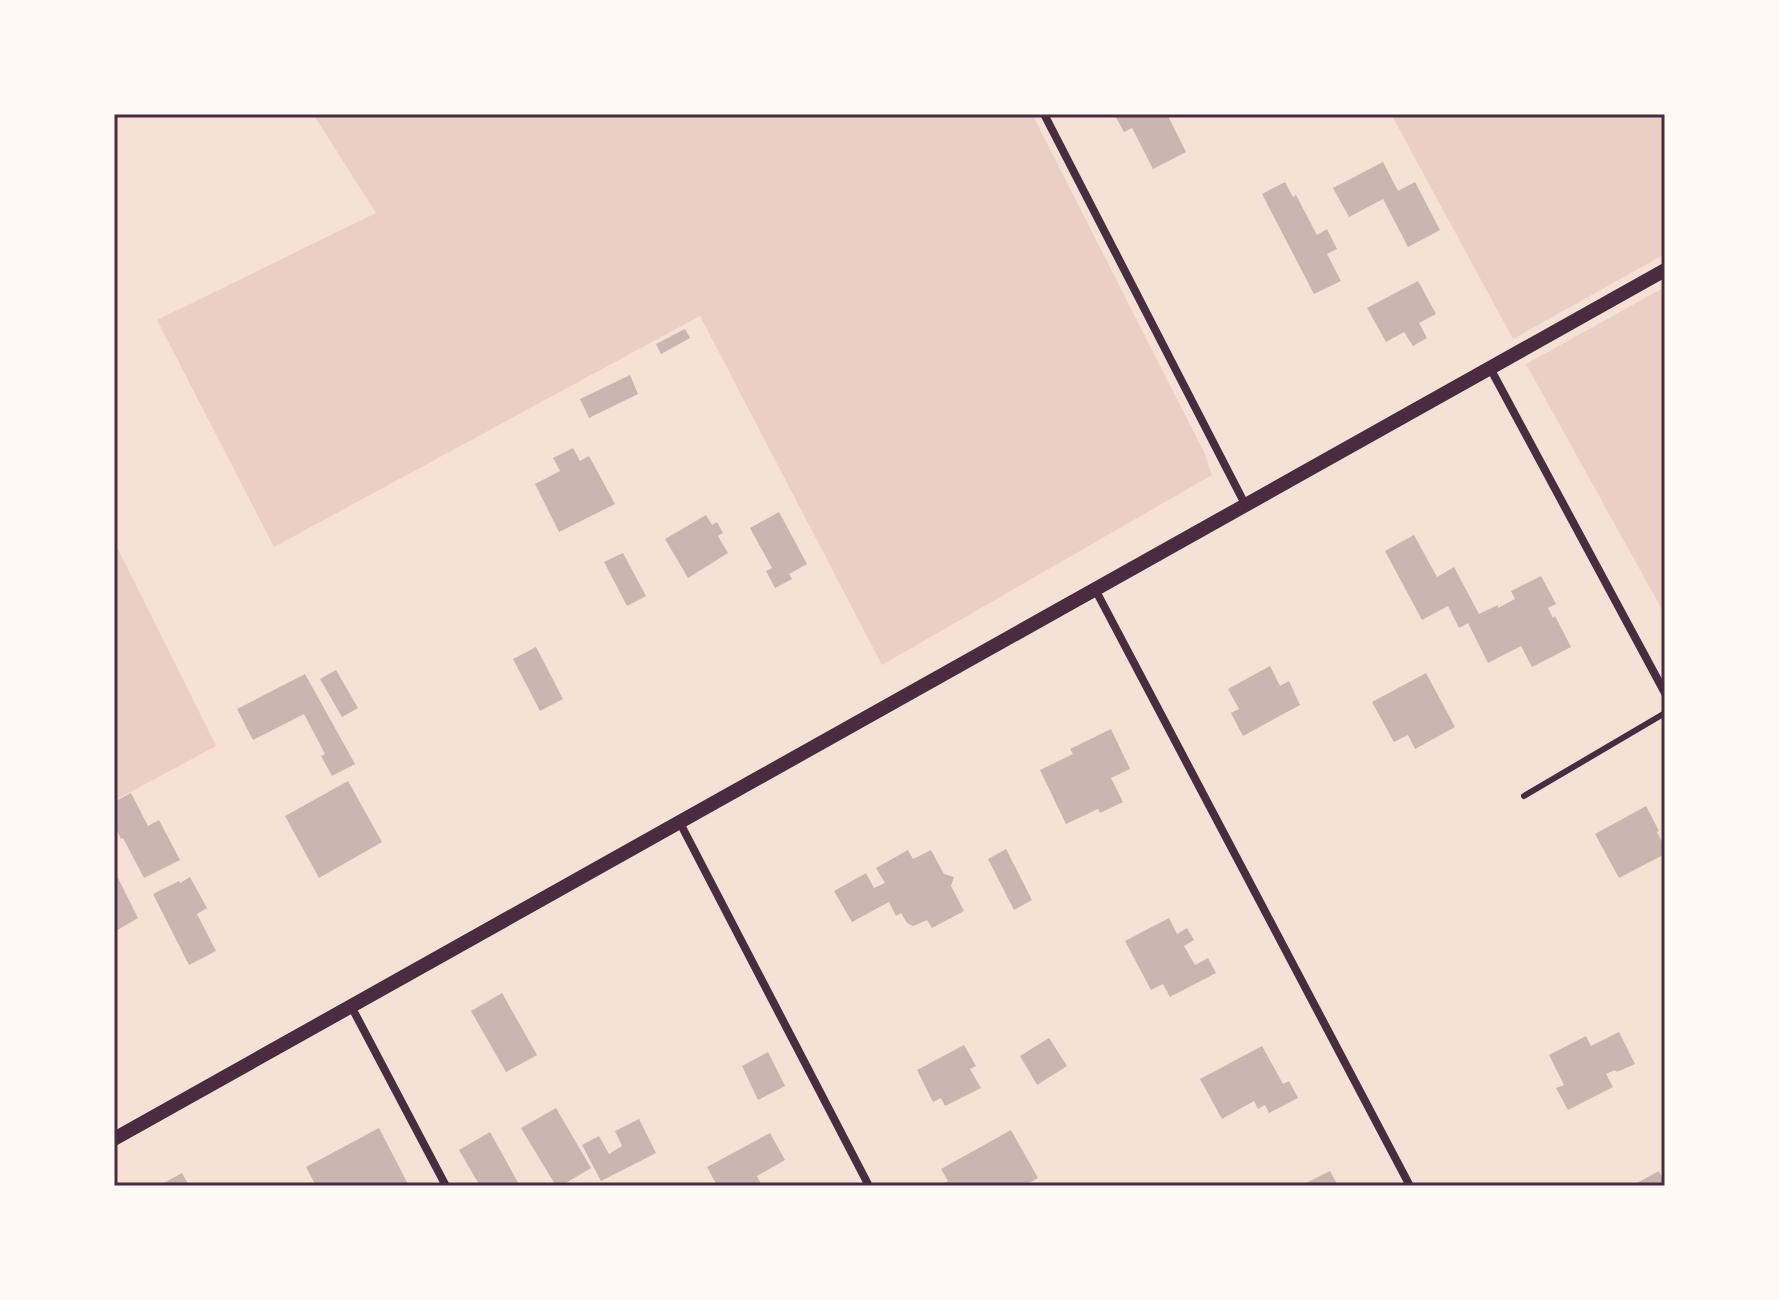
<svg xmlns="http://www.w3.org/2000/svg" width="1779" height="1300" font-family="Cabin,sans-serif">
<rect width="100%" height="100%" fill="#f7e1d7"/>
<path fill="#ebcfc5" d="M313 114H1032L1205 454 1212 475 882 665 700 316 274 547 157 320 376 213Z
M1391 114H1665V254L1513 339Z
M1665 287V615L1526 364Z
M114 541 216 746 114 801Z"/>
<path fill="#ccb4b1" d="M1114 114H1167L1186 152 1153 169 1132 128 1124 132Z
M1383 162 1398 191 1415 182 1440 230 1408 247 1383 199 1349 217 1333 188Z
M1285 182 1293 197 1296 195 1317 235 1327 229 1337 249 1327 254 1341 281 1314 294 1262 194Z
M1418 281 1436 314 1419 323 1427 338 1413 346 1404 332 1386 342 1367 308Z
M685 329 690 338 661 354 656 344Z
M630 375 638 394 589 418 580 399Z
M573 448 580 461 589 456 615 504 559 532 535 484 560 471 553 458Z
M779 512 807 564 789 574 792 579 775 588 766 571 772 568 750 528Z
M706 515 712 525 717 522 723 533 718 536 728 553 688 578 665 539Z
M1414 535 1437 577 1454 567 1479 614 1498 605V608L1515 599 1511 591 1541 576 1556 604 1548 608 1553 618 1555 616 1571 647 1532 667 1521 646 1488 663 1468 623 1459 628 1448 606 1422 620 1385 551Z
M623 553 646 596 627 606 604 562Z
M536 647 563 699 540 711 513 659Z
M1270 666 1280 686 1289 681 1300 705 1243 736 1231 713 1239 709 1228 689Z
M336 670 358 708 342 717 320 679Z
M1426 673 1455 727 1415 749 1408 735 1394 742 1372 702Z
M305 674 355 764 332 776 321 756 325 754 304 714 253 740 237 709Z
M1111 729 1130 769 1111 778 1123 802 1100 813 1098 809 1066 824 1040 770 1073 754 1070 749Z
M348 781 382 842 319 878 285 816Z
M131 793 148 826 159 820 180 860 144 878 123 838 121 839 114 825V802Z
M1646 806 1659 831 1657 832 1665 848V854L1619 878 1595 834Z
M1006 849 1032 900 1014 910 988 859Z
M908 850 913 859 931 850 944 874 954 877 951 886 964 911 932 928 927 920 913 926 907 923 901 913 896 916 889 902 852 922 834 891 866 873 874 888 885 883 876 868Z
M114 870 138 918 114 932Z
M190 877 207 908 197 914 216 951 189 965 153 894 179 881 180 883Z
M1169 918 1177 934 1187 928 1194 940 1184 946 1195 965 1208 958 1216 973 1170 997 1163 984 1151 990 1125 941Z
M502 993 537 1055 506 1072 471 1011Z
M1619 1032 1635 1064 1617 1072 1615 1070 1606 1074 1613 1087 1568 1110 1556 1088 1564 1085 1549 1055 1586 1036 1591 1046Z
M1049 1038 1067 1066 1037 1085 1020 1056Z
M964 1045 976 1066 970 1069 981 1088 945 1106 941 1098 933 1102 917 1070Z
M1262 1046 1283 1084 1289 1081 1298 1098 1269 1113 1265 1105 1258 1109 1254 1101 1222 1119 1200 1079Z
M768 1052 785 1086 758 1100 742 1066Z
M556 1108 591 1168 561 1186H556L521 1128Z
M639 1119 656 1153 601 1181 582 1145 599 1136 609 1154 622 1146 615 1131Z
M379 1128 409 1186H316L306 1167Z
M1011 1130 1038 1178 1024 1186H939L948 1181 941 1169Z
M490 1132 520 1186H480L459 1150Z
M770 1133 785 1160 757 1176 762 1186H717L707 1167Z
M1330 1171 1338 1186H1300Z
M1659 1171 1665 1186H1631Z
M182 1173 189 1186H158Z"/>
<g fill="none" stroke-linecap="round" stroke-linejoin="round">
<path stroke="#4a2c40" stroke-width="6" d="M1524 796 1665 713"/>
<path stroke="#4a2c40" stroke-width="8" d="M1044 114 1246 506
M1490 368 1665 693
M1096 591 1410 1186
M680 823 869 1186
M351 1006 446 1186"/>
<path stroke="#4a2c40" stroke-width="14" d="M114 1139 1665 270"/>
</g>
<rect width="1779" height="1300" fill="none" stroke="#fffaf5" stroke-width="232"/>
<rect x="116" y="116" width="1547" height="1068" fill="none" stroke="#4a2c40" stroke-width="3"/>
</svg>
